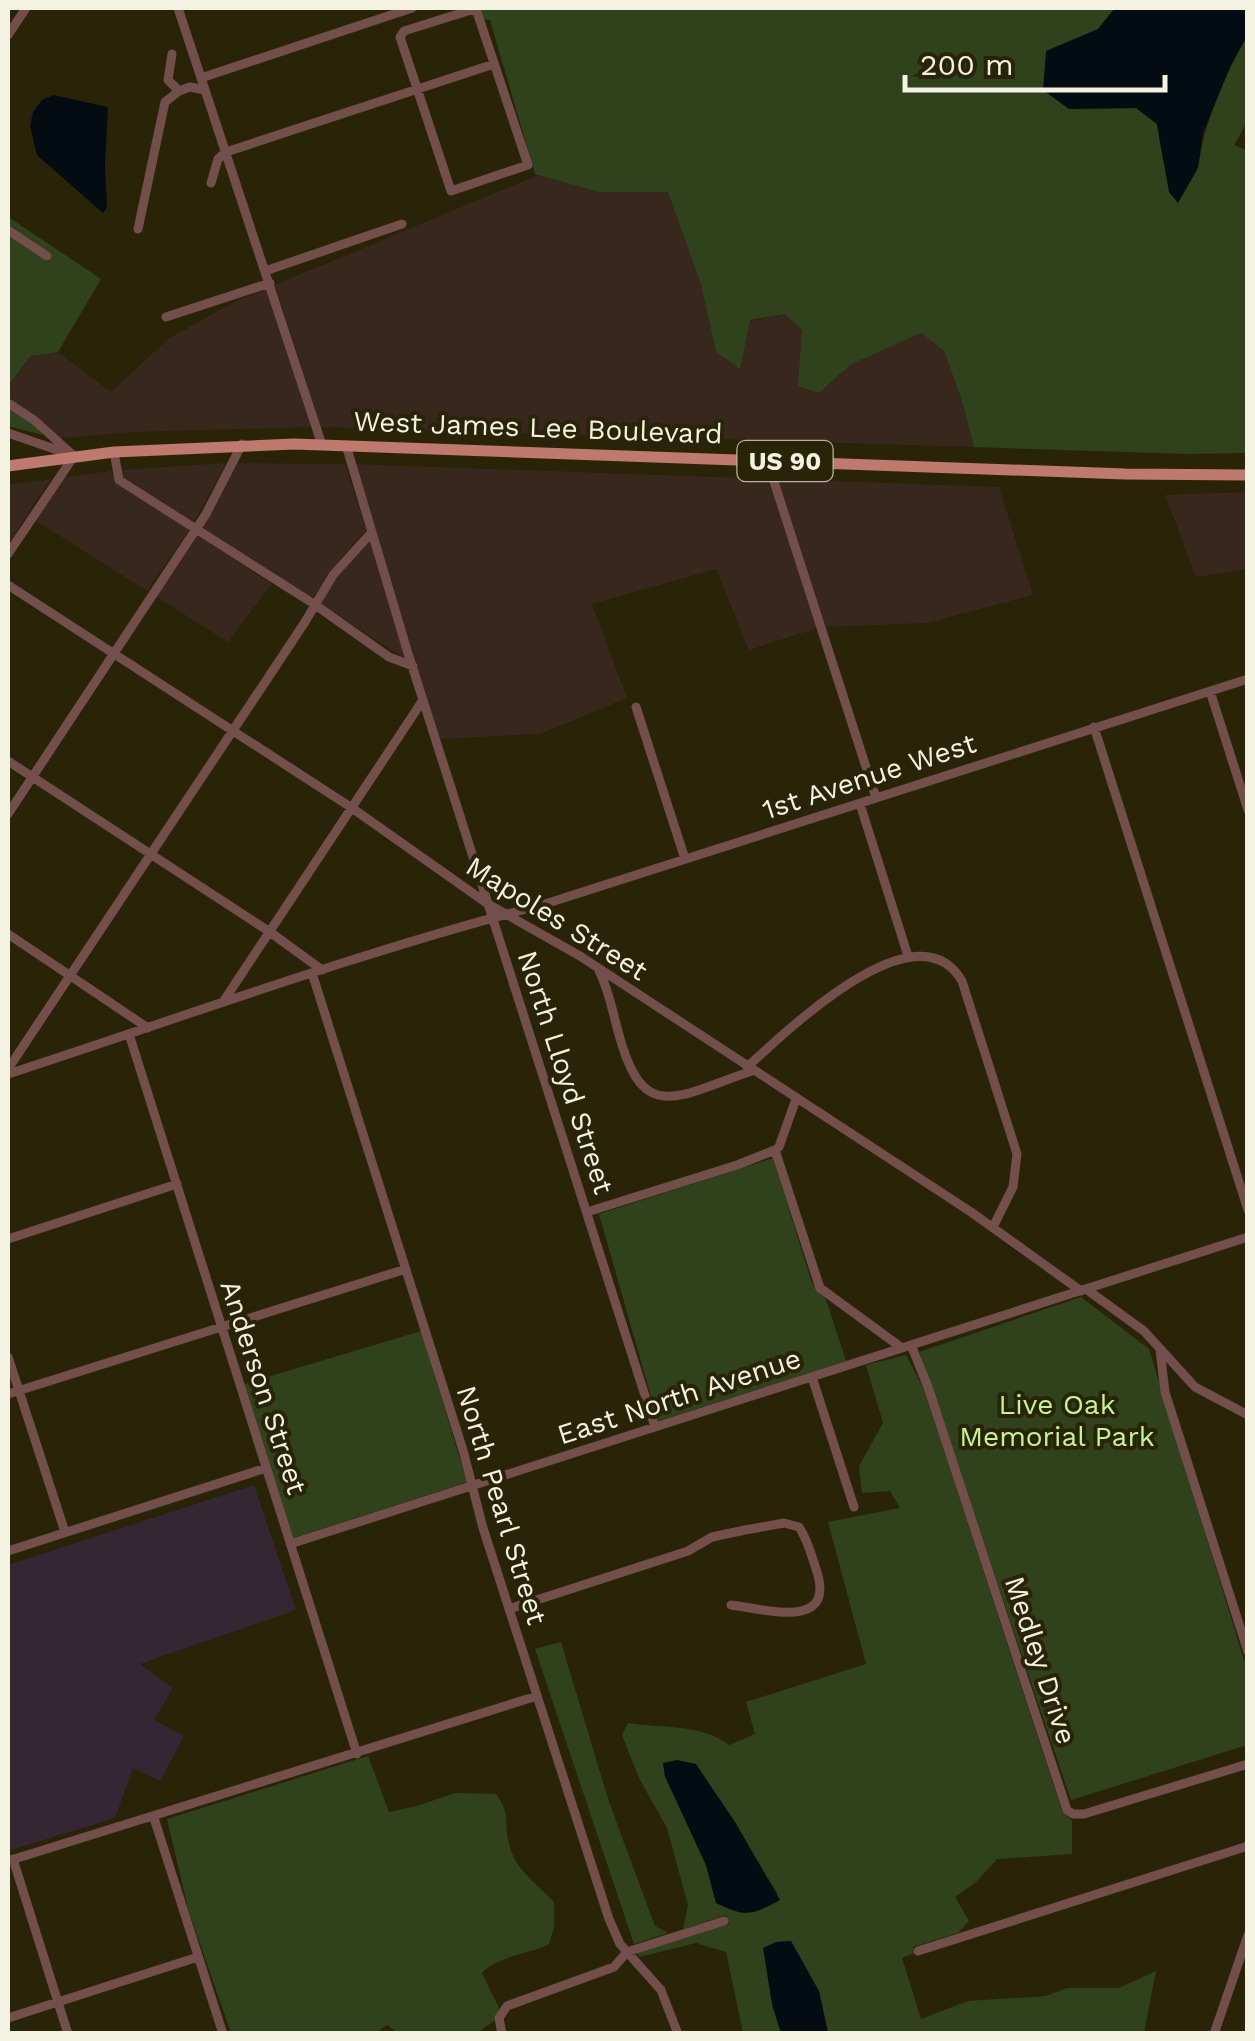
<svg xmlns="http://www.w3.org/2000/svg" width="1255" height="2041" font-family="'Work Sans',sans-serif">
<rect width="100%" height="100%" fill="#292408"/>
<path fill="#37271c" d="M538 175 599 192 668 191 701 285 716 352 747 337 749 321 786 314 803 330 802 354 819 393 850 365 921 333 944 351 961 398 974 447 321 427 275 285Z
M267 289 312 427 134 432 61 438 8 397V386L32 356 58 352 111 392 168 339 234 302Z
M226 463 194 522 122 476 120 470Z
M237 463 345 464 366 530 330 571 313 598 202 527Z
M354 464 768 479 817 628 749 650 716 569 592 604 627 698 540 734 440 739Z
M111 471 117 484 189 530 147 591 35 520 64 477Z
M51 479 39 496 8 545V485Z
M777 479 999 487 1033 595 927 623 826 627Z
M1247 492V569L1196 577 1165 495Z
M197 535 272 584 228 642 155 596Z
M370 541 405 659 320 603 336 578Z"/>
<path fill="#342632" d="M254 1485 296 1610 140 1664 173 1688 154 1720 184 1736 160 1781 133 1768 115 1818 8 1851V1565Z"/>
<path fill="#2f421c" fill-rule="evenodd" d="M478 8H1115L1098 29 1047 51 1069 109 1136 108 1157 124 1163 162 1198 168C1205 120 1224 78 1247 36V122L1234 145 1248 151 1247 453 1187 454 974 447 961 398 944 351 921 333 850 365 819 393 798 386 802 330 785 314 750 320 740 369 716 352 701 285 668 192H599L535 174 490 20 483 19Z
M8 217 101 279 58 352 31 356 8 386V235L48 262 52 254 8 224Z
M8 405 31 421 43 435 8 426Z
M773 1158 812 1283 826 1300 846 1361 658 1421 599 1214Z
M1081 1297 1149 1349 1247 1670V1745L1071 1800 919 1352Z
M421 1331 467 1482 293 1538 244 1384Z
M906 1355 924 1389 1062 1811 1072 1821V1854L997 1859 976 1882 955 1897 969 1921 958 1933 913 1947 914 1953 902 1958 921 2019 968 2001 1046 1996 1067 1988H1119L1156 1971 1144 2033H828L819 1991 772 2004 781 2033H743L726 1952 696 1943 639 1957 638 1953 729 1924 726 1915 683 1929 688 1905 667 1828 639 1778 622 1735 628 1723C663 1729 700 1723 729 1745L755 1734 746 1702 866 1664 828 1522 900 1508 890 1491 862 1493 859 1466 883 1423 866 1365ZM663 1763 696 1764 778 1894 716 1902 706 1865 665 1777Z
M561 1642 609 1802 655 1926 668 1933 634 1944 535 1649Z
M368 1756 389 1812 417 1806 455 1793 496 1794C510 1814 504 1817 508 1839 513 1869 535 1882 554 1902V1928L549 1944C527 1955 497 1956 482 1973L499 2008 495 2020 477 2033H398L387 2025 376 2033H231L189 1912 167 1819Z"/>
<path fill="#030c12" d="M1115 8H1247V36L1230 67 1203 133 1198 168 1178 203 1169 192 1157 124 1136 108 1069 109 1043 90 1046 51 1098 29Z
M53 95 108 107 105 165 107 207 103 213 37 155 30 126 33 112 42 100Z
M677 1760 696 1764 735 1822 780 1900C751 1916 745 1917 716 1903L706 1865 665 1776 663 1763Z
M791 1941 819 1991 828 2033H781L772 2004 763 1948 776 1942Z"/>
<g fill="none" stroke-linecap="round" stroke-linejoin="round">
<path stroke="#724f4a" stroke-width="9" d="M178 8 322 445
M471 10 477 12 528 165 451 191 400 37 404 31Z
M8 35 26 8
M172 54 168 80 179 91 190 87 205 90
M201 78 412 8
M211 183 218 159 226 152 494 64
M138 229 165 102 179 91
M8 230 47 256
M265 271 402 224
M166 317 270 283
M8 403 34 420 74 456
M8 433 66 453
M346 445 407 650 655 1427
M114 452 119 480 314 604 389 657 413 666
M767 460 876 798
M8 554 74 456
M8 585 352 808 488 904 580 956 971 1212 1081 1291
M1210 691 1248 810
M636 707 685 859
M1094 727 1248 1210
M8 761 270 932 322 970
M860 804 908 956
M8 814 206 514 242 444
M8 934 148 1028
M599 971C609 990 612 1010 618 1031 643 1128 678 1095 752 1071
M312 973 463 1450 483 1528 609 1919 620 1944 661 1990 678 2034
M223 1002 423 700
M129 1034 357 1754
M747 1067C786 1032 917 903 962 981L1017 1154 1013 1187 993 1227
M8 1069 305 622 333 575 372 532
M8 1074C186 1016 363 951 545 904L1248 679
M775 1150 820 1288 902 1348
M775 1150 779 1147 796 1099
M587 1212 737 1165 775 1150
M8 1239 177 1184
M1086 1289 1144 1331 1195 1387 1248 1415
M911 1345 928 1387 1067 1810 1073 1814H1084L1248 1764
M1160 1350 1165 1392 1248 1652
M8 1357 65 1532
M812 1377 854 1507
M8 1394 406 1269
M290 1544 1248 1237
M8 1551 266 1468
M509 1609 688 1551 712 1537 745 1530 784 1523 799 1527C808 1540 812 1557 817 1572 835 1631 765 1609 731 1605
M154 1818 223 2034
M13 1859 68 2034
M8 1861 537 1696
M918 1951 1248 1846
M8 2018 198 1957
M502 2034 499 2018 507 2006 614 1967 627 1952 724 1921
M1214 2034 1248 1935"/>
<path stroke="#bf796e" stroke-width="11" d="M8 466 114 452 294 444 1125 474 1248 475"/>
</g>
<g text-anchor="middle" stroke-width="8" stroke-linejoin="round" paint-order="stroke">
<rect fill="#292408" stroke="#b7b4a0" stroke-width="2.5" x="737.5" y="441" width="95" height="40" rx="8"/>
<g font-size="25" font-weight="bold" fill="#f4f2e1">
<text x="785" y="470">US 90</text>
</g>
<g font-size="28" fill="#f4f2e1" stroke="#292408">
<text transform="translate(538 427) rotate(2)" y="10">West James Lee Boulevard</text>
<text transform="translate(869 776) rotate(-18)" y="10">1st Avenue West</text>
<text transform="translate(557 918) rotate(32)" y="10">Mapoles Street</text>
<text transform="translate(566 1072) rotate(72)" y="10">North Lloyd Street</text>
<text transform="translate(264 1387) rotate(72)" y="10">Anderson Street</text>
<text transform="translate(679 1396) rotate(-18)" y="10">East North Avenue</text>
<text transform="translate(502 1505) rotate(73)" y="10">North Pearl Street</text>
<text transform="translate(1041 1660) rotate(72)" y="10">Medley Drive</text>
</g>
<g font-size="28" fill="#c3f693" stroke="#292408">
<text x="1057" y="1414">Live Oak<tspan x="1057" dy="32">Memorial Park</tspan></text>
</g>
</g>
<rect width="1255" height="2041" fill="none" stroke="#f4f2e1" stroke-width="20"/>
<path d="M905 75v15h260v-15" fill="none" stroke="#f4f2e1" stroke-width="5"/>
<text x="920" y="75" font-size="30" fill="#f4f2e1" stroke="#292408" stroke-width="8" paint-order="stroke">200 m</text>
</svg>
